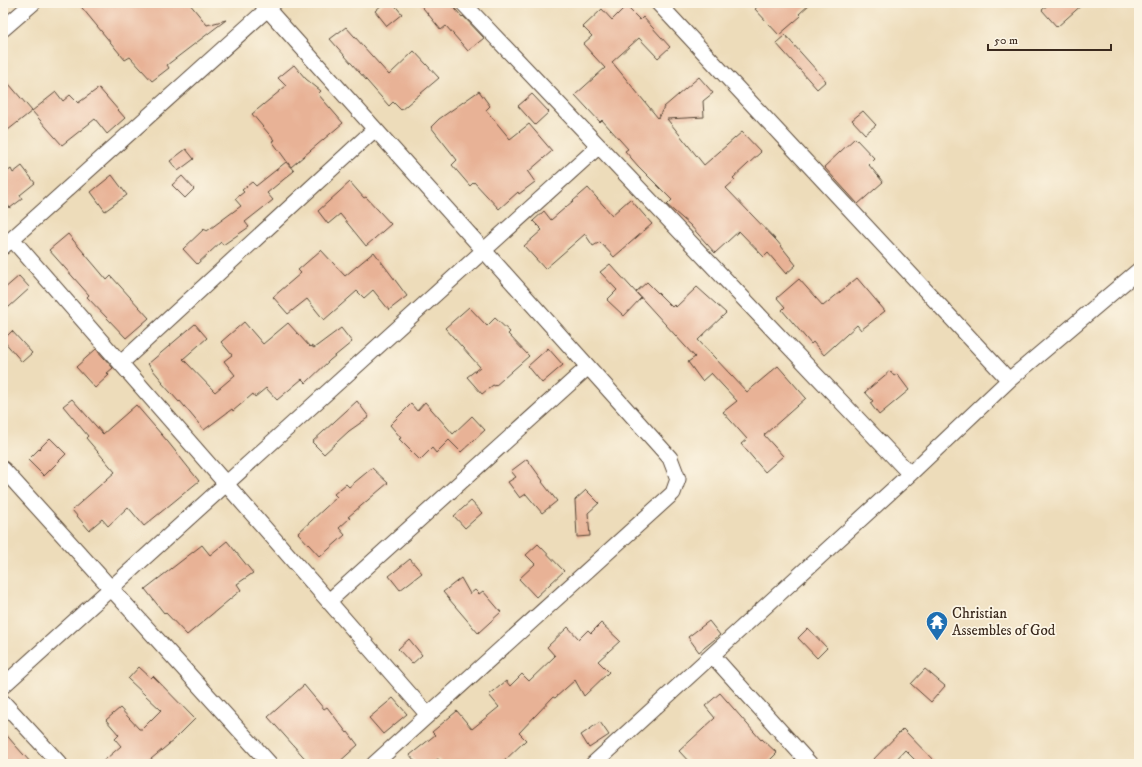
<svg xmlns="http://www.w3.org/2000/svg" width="1142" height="767" font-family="'IM FELL DW Pica',serif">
<rect width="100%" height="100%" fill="#fcf5e5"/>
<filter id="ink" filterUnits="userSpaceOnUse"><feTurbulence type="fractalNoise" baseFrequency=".025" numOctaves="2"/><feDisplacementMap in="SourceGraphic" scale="8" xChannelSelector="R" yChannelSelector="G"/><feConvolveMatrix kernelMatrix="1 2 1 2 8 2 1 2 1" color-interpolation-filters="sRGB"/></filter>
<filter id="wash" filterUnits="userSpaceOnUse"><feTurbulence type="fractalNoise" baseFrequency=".012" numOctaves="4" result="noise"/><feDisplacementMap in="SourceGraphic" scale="16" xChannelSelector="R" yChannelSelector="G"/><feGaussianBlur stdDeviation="0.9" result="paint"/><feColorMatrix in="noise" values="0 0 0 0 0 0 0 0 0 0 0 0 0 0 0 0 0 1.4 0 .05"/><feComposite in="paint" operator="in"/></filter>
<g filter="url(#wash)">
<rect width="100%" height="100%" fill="#eddcba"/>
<g id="blocks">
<path fill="#e8b296" d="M78 3H189L207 25 226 20 167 65 169 68 152 81 130 57 125 60Z
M384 3H393L402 14 387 26 375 11Z
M419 3H450L462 17 463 16 484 38 468 51 446 26 441 30Z
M762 3H811L799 14 801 16 779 35 755 9Z
M1050 3H1084L1057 27 1042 10Z
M626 6 640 20 643 17 670 47 658 58 639 38 612 62 658 118 664 107 699 77 713 93 703 101 704 117 667 119 704 165 742 132 761 152 733 178 735 180 726 188 777 241 796 265 786 274 768 253 764 257 739 231 715 253 690 225 667 205 672 200 638 166 625 151 628 149 602 120 600 122 575 95 605 68 583 44 592 36 583 27 602 9 612 20Z
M346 27 389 75 414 51 439 78 401 110 393 102 389 106 330 39Z
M785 35 826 81 817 89 776 43Z
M294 65 306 79 321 91 318 94 343 123 291 167 272 141 274 140 252 114 286 86 278 78Z
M3 77 32 111 3 134Z
M99 88 125 118 107 134 95 119 62 145 32 111 56 92 63 101 70 95 78 103Z
M479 91 490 106 486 110 510 139 529 124 552 151 528 172 535 182 519 194 518 192 499 209 474 182 470 186 452 165 457 160 431 127 439 119Z
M532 94 549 112 535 125 518 106Z
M863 111 876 125 865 134 852 120Z
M855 138 875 159 869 165 883 182 858 204 824 167Z
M186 149 194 159 178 171 170 161Z
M286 162 294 171 267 193 273 200 245 222 249 227 223 245 221 242 197 264 183 249 204 229 207 231 241 206 235 199 244 192 242 190 252 182 256 186Z
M22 166 35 183 20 195 22 199 10 208 3 199V175L11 169 13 173Z
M112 175 127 195 105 211 91 192Z
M182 176 194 189 185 198 172 185Z
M350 182 364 198 366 197 391 224 366 246 340 214 328 224 318 211Z
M588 188 612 215 630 199 652 224 614 257 600 242 593 246 585 234 545 269 524 246 542 230 533 221 544 211 551 220Z
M68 234 107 280 111 276 149 318 126 338 87 297 89 295 49 250Z
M321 250 345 276 374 252 407 296 389 310 373 290 364 298 357 291 324 320 307 299 288 314 273 297 301 273 298 270Z
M610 264 641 298 624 316 607 300 617 290 600 272Z
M19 276 30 288 9 307 3 300V290Z
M857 278 885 311 861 330 857 325 824 355 813 342 811 344 782 310 785 307 777 298 799 279 823 306Z
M647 282 672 307 674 305 676 307 697 287 726 313 698 340 747 392 778 366 806 398 764 435 783 456 765 472 741 444 747 439 723 412 737 401 711 373 702 381 688 362 695 357 636 292Z
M469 307 487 326 495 318 510 332 508 334 529 356 495 386 493 385 482 394 467 377 480 367 445 328Z
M244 322 263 344 288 323 310 347 311 346 314 348 341 328 352 342 330 360 306 383 302 379 277 400 266 388 255 397 253 394 233 411 232 409 204 430 180 401 179 402 162 383 163 382 148 364 195 324 207 338 183 359 215 392 235 375 224 361 232 355 221 342Z
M12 331 32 353 22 362 3 340Z
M548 348 563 365 542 383 528 366Z
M96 349 113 368 107 373 109 375 95 388 76 367Z
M890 371 894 376 897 374 909 390 879 415 870 403 873 401 865 392Z
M72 399 103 434 136 405 168 442 199 481 144 526 128 507 108 526 102 519 89 530 72 510 115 472 86 438 88 436 63 406Z
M357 401 369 417 349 431 324 454 312 442Z
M425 402 453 434 472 416 485 430 461 452 449 440 436 453 432 448 420 460 399 439 401 438 390 425 411 404 417 411Z
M50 438 66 454 44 476 28 460Z
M527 459 543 481 542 482 557 501 542 513 526 494 520 498 508 482 516 477 511 471Z
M372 468 388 483 348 517 350 518 339 528 345 535 320 557 298 533 337 497 334 494 346 484 349 487Z
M586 490 599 503 588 513 590 536 577 537 575 500Z
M471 501 482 513 465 528 454 516Z
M227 541 253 573 237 584 241 590 187 635 165 612 164 613 145 589 202 545 210 555Z
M538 544 564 571 536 597 519 579 535 564 526 555Z
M410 559 422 573 400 590 389 576Z
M461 578 470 594 475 590 479 594 483 591 501 612 478 633 443 592Z
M709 621 720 635 699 652 688 637Z
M601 623 620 641 598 661 609 672 584 696 575 680 555 698 553 697 519 733 526 740 501 764H443L438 759 431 764H417L410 755 435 735 432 732 457 711 472 729 499 707 489 695 506 681 510 686 522 674 529 681 555 656 547 647 568 627 579 639 588 630 591 633Z
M808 628 827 648 817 658 798 638Z
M409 639 422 655 412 664 398 649Z
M139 667 151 678 153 676 195 719 174 740 145 764H100L121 746 115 739 119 735 106 720 120 708 139 729H142L161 710 128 679Z
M925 669 945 686 931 702 911 684Z
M304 685 324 709 327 707 347 733 348 732 358 745 337 764H310L268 717Z
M720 693 761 740 762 739 777 753 766 764H691L679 751 715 718 705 706Z
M393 698 407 714 383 734 369 718Z
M600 722 609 735 589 748 581 735Z
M903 729 937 764H919L905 750 892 764H869Z
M3 731 15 745 32 764H3Z"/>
</g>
</g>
<g filter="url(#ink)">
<use href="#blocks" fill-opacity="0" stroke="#564535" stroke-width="1"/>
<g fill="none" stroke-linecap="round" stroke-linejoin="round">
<g stroke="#564535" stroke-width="17">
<path id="street" d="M262 3 670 458 678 479 673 493 374 764
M463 3 910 474
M658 3 1009 380
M3 29 33 3
M12 239 428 715
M3 247 274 3
M121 363 375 129
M3 469 270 764
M329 601 588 367
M712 655 810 764
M3 686 599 146
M3 702 60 764
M593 764 910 474 1009 380 1139 270"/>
</g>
<use href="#street" stroke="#fff" stroke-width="15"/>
</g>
</g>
<defs>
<g id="temple-pin" transform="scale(1.15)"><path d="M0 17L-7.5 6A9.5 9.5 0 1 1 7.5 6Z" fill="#1f6fb2" stroke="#fcf5e5"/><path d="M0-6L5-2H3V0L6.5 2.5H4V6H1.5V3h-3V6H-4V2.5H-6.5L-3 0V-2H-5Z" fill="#fff"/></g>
</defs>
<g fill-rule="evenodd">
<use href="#temple-pin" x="937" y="622"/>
</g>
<g text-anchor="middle" stroke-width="3.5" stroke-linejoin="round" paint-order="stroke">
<g font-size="15" fill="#3b2a1e" stroke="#fcf5e5" text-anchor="start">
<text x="952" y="618">Christian<tspan x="952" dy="17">Assembles of God</tspan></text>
</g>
</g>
<rect width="1142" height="767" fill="none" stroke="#fcf5e5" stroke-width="16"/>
<path d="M988 44v6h123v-6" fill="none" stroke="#3b2a1e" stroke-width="2"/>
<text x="994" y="44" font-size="12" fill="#3b2a1e" stroke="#fcf5e5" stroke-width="3" paint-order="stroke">50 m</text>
</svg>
